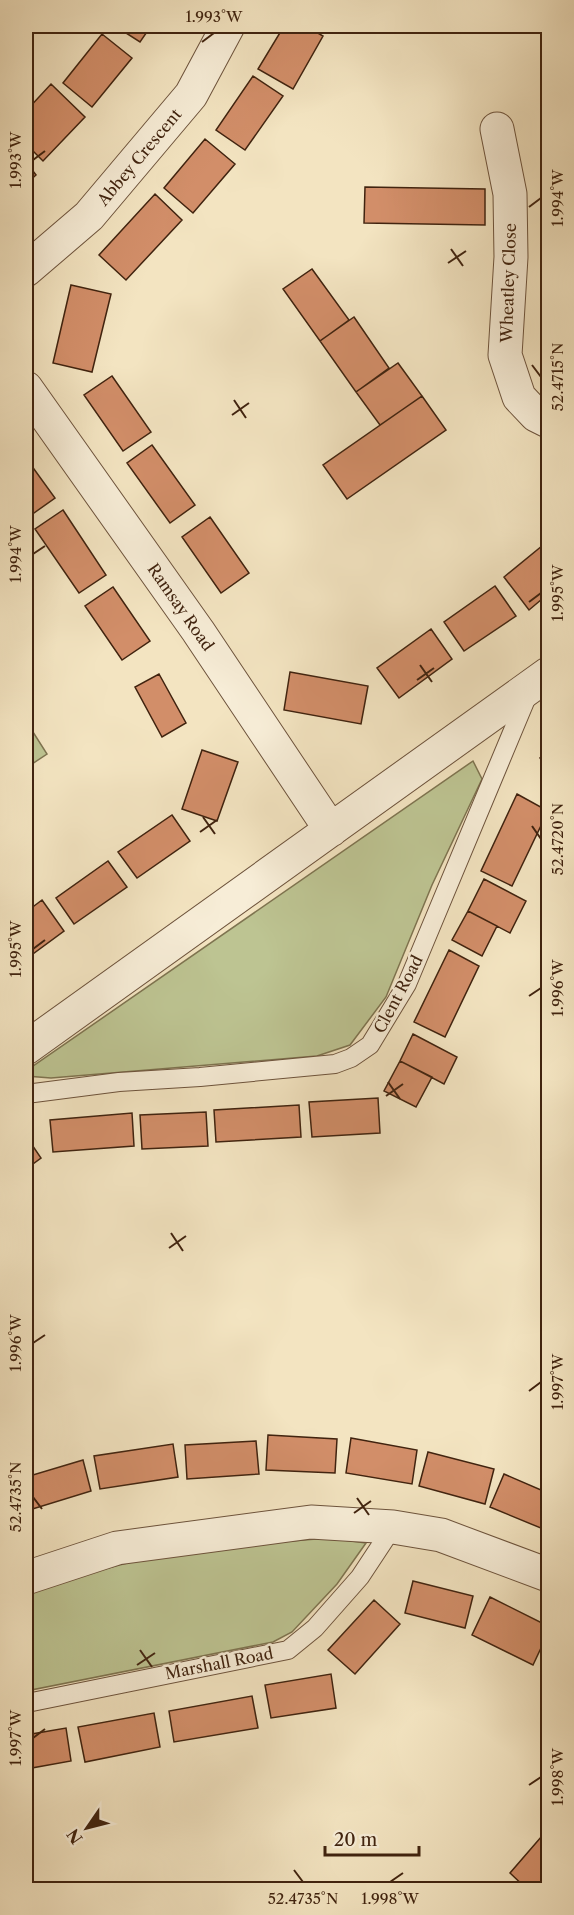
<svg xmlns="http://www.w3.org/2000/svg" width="574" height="1915" font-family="'Libre Caslon Text',serif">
<rect width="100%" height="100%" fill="#f3e4c1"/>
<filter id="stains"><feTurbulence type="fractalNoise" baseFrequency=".00333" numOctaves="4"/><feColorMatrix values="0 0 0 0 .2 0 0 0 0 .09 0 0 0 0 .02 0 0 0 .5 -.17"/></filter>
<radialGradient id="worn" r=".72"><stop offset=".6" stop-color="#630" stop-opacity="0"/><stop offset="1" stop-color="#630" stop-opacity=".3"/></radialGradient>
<path fill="#bdc492" stroke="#7e7450" stroke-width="1.5" d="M26 721 47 754 26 768Z
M473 761 482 779 432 885 386 997 350 1045 317 1056 51 1078 26 1076V1071Z
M329 1538 366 1543 337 1584 292 1632 273 1642 26 1691V1589L178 1550Z"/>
<path fill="#d28e69" stroke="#40230f" stroke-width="1.5" d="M115 26H151L140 42Z
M284 26H306L323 36 293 89 258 69Z
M102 34 132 58 92 107 63 83Z
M253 76 283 96 245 150 216 130Z
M51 84 85 117 43 161 26 144V111Z
M205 139 235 164 193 213 164 188Z
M26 162 36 175 26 184Z
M365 187 485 189V225L364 223Z
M155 194 182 220 126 280 99 255Z
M312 269 349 320 320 341 283 289Z
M71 285 111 294 92 372 53 363Z
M354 317 389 368 356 392 320 341Z
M398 363 422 396 380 425 356 392Z
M112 376 151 432 123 451 84 395Z
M422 396 446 430 347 499 323 465Z
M152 445 195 505 170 523 127 463Z
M26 458 55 498 27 518 26 516Z
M63 510 106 575 79 593 35 529Z
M210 517 249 573 221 593 182 537Z
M548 541V594L529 610 504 577Z
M495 586 516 616 464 651 444 622Z
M113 587 150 641 122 660 85 606Z
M431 629 452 659 399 698 377 668Z
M290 672 368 686 361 724 284 710Z
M159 674 186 723 162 737 135 687Z
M202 750 238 762 217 821 182 809Z
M548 752V770L540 758Z
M517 794 548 811 512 886 481 871Z
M172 815 190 841 137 878 118 852Z
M108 861 127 887 74 924 56 898Z
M484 879 526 901 510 933 468 911Z
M42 900 64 931 26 959V912Z
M468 911 497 926 482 956 452 940Z
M449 950 479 966 445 1037 414 1022Z
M413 1034 457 1057 444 1084 400 1061Z
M400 1061 432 1077 416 1107 384 1091Z
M378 1098 380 1133 312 1137 309 1102Z
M299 1105 301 1137 216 1142 214 1110Z
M206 1112 208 1146 142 1149 140 1115Z
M132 1113 134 1146 53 1152 50 1120Z
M26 1136 41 1158 26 1169Z
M268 1435 337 1439 335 1473 266 1470Z
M351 1438 417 1450 412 1484 346 1473Z
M256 1441 259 1474 187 1479 185 1445Z
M173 1444 178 1477 100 1489 94 1456Z
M428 1452 494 1469 485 1504 419 1486Z
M83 1460 91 1491 26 1511V1477Z
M504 1474 548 1493V1531L490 1507Z
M413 1581 473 1596 465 1628 405 1613Z
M490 1597 548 1626V1633L533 1665 472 1635Z
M374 1600 400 1624 355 1674 328 1650Z
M331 1674 336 1708 271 1718 265 1685Z
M252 1696 258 1728 174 1742 169 1711Z
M154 1713 160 1747 85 1762 78 1727Z
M66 1728 71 1761 26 1769V1735Z
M548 1829V1883L542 1890H528L510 1873Z"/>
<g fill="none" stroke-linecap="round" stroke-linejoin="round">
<g stroke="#6d533c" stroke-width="20">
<path id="service" d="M26 1094 119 1082 200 1077 335 1064 351 1058 370 1045 407 984 529 692
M26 1699 32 1702 288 1650 315 1628 360 1577 393 1527"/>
</g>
<g stroke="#6d533c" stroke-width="35">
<path id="minor" d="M497 129 510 194 511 257 505 355 519 397 536 415 548 421
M26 270 89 216 191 95 228 26
M26 388 198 631 331 830
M26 1048 548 674
M26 1578 117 1548 311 1522 393 1527 441 1535 548 1575"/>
</g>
<use href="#service" stroke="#f7edd7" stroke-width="18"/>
<use href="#minor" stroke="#f7edd7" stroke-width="33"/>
</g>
<path fill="none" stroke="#40230f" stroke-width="2" d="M202 42 214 33M33 160 45 151M529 207 541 198M451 249 463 266M448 263 466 251M532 365 541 377M234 400 246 418M232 415 249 403M33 554 45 546M529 602 541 593M420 665 432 682M417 680 434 668M203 817 215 834M532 826 541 839M200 832 217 820M33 949 45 940M529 996 541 988M388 1082 400 1099M386 1096 403 1084M171 1233 183 1251M169 1248 186 1236M33 1343 45 1335M529 1391 541 1382M33 1497 42 1509M357 1498 369 1515M354 1513 371 1501M140 1650 152 1667M137 1665 155 1653M33 1738 45 1729M529 1785 541 1777M294 1870 303 1882M390 1882 403 1873"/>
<g text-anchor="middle" stroke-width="5" stroke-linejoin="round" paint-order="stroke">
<g font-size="16" fill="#40230f" stroke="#f7edd7">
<text transform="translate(139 157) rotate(-50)" y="6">Abbey Crescent</text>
<text transform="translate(508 283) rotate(-88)" y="6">Wheatley Close</text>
<text transform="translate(181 607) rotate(55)" y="6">Ramsay Road</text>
<text transform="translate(398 994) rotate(-62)" y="6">Clent Road</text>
<text transform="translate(219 1663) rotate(-11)" y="6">Marshall Road</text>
</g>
</g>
<rect width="574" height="1915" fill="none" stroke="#f3e4c1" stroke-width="66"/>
<g transform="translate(87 1828) rotate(235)" stroke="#f7edd7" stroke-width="4.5" paint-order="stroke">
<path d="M0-4.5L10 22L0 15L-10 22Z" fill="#40230f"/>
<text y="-9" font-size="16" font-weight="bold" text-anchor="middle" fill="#40230f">N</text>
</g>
<path d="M325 1846v9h94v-9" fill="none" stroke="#40230f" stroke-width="3"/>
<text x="334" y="1846" font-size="18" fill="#40230f" stroke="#f7edd7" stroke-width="4.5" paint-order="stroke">20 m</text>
<rect x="33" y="33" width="508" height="1849" fill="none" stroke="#40230f" stroke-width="2"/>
<g font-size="15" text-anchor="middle" fill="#40230f">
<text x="214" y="22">1.993°W</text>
<text transform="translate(16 160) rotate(-90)" y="5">1.993°W</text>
<text transform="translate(558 198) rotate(-90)" y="5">1.994°W</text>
<text transform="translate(558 377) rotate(-90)" y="5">52.4715°N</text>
<text transform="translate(16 554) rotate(-90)" y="5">1.994°W</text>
<text transform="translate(558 593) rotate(-90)" y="5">1.995°W</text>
<text transform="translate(558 839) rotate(-90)" y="5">52.4720°N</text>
<text transform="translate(16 949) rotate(-90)" y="5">1.995°W</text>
<text transform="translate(558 988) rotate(-90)" y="5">1.996°W</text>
<text transform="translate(16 1343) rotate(-90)" y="5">1.996°W</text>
<text transform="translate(558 1382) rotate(-90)" y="5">1.997°W</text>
<text transform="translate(16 1497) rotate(-90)" y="5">52.4735°N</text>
<text transform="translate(16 1738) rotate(-90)" y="5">1.997°W</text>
<text transform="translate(558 1777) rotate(-90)" y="5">1.998°W</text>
<text x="303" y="1904">52.4735°N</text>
<text x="390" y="1904">1.998°W</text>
</g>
<rect width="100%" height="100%" filter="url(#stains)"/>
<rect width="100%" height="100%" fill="url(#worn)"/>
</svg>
